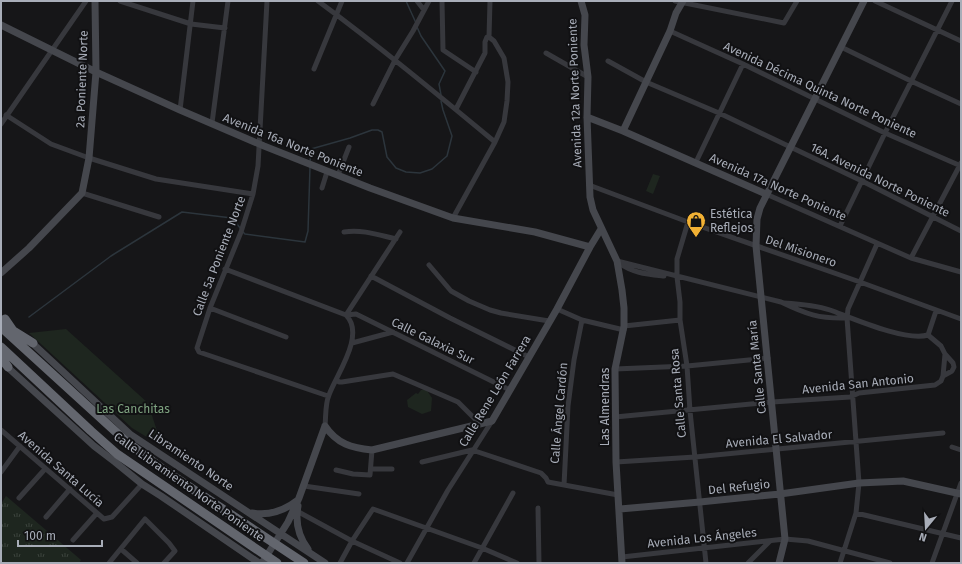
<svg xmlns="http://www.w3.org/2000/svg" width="962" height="564" font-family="'Fira Sans',sans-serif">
<defs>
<pattern id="grass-tufts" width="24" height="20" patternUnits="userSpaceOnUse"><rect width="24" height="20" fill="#1e261f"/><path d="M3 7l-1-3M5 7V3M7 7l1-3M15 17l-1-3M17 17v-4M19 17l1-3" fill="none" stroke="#3c433d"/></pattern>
</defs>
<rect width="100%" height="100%" fill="#161618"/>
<path fill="url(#grass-tufts)" d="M6 496 81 560 79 563H1V504Z"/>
<path fill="#1e261f" d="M653 174 660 176 653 194 646 191Z
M66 329 148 403 158 434 150 439 132 428 29 333Z
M426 389 432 398 431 411 422 414 408 407 407 400 416 393 418 394 421 390Z"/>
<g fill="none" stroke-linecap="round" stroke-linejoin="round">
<path stroke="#2c353c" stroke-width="1.5" d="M406 1 416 23
M417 27 421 36 445 71 439 84 441 95
M310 162 311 149 350 138 372 130H378L382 132 387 157 396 168 406 172 420 173 432 169 447 156 452 136 443 110 441 101
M243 232 245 234 305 242 308 231 310 167
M29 317 111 256 182 212 232 218 241 229"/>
<path stroke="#37383d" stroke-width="5" d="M120 1 191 24 225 28
M267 1 258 166 253 194 241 232 210 308 197 348 199 352 328 396
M318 1C379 46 437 94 495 142
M417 1 424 10
M442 1 443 50 476 72
M675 1 784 23 797 1
M875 1 961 41
M670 31 743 64 885 133 961 166
M489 37 490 1
M841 47 911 81 961 104
M546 53 588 77
M608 61 646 82 719 113 862 181 961 231
M314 69 342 1
M373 104 395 60 413 31 429 1
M456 109 485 53V42L487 37H489
M180 110 193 1
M6 115 51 144 89 158 156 179 253 194
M212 123 228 1
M1 124 86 1
M696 162 743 64
M338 175 349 147
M589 185 688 222 860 282 961 319
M322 188 327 172
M82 193 159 217
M766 194 911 258 961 272
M453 218 495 142 504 122 507 101 508 82 504 58 494 41 489 37
M688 222 677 259V277L680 302V320L687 366 690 411 706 563
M840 226 885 133 952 1
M344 232C362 229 379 235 396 239
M911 258 961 163
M617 261 781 302C806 314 819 319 847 318
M619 263C633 273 646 274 664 276
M429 265 451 291 469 301 490 310 501 313 549 321
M225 269 346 315 356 314 510 390
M371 276 450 318 529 357
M784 303C800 304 815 305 830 310 852 318 906 342 928 335
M210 308 286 337
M557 309 582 320 624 330
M346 315 400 232
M624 326 680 320
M928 335 936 311
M352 343 393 332
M615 369 687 366 768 358
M943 376 952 371 954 367 953 363 945 354
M337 380 339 382H342L393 374 458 402 479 423
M615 417 772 402 850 397 859 393 935 385 941 381 943 376 945 354 941 346 928 335
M325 426C326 416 325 404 329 395 336 375 366 335 346 315
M1 430 104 519 112 517 142 484
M952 447 961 450
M422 462 472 450 541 473 546 478 548 482 618 495
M616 462 695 457 943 433
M371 469H392
M336 470 353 474 370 475 372 450
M1 472 20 446
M564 485 568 406 574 360 582 320
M304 486 359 494
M19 498 45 469
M538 508 539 563
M295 510 352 541 400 563
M856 513 961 538
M46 517 70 489
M73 540 97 513
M121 549 137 563
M622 557 785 539 808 541 890 563
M109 563 145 519 169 543 175 551 164 563
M340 563 352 541 373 509 482 548 517 563
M407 563 448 490 492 421
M474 563 513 493
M748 563 770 541
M840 563 856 513 859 483 847 318 848 309 877 244
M932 563 961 483"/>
<path stroke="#45474d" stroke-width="7" d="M581 1 585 15 584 45 588 77 587 117 590 197 593 210 617 261 622 290 624 308V326L615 369 616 462 622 563
M1 25 96 72 180 110 264 146 370 188 453 218 535 232 590 247
M587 117 623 131 766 194
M623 131 670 31 676 13 683 1
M1 273 29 248 82 193 89 158 96 72 95 1
M29 340 131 435 325 563
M4 364 94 446 115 462 142 484 161 496 259 563
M325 426C337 444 352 448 372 450L492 421 557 309 590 247 601 229
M298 506C295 522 299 537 308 549
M620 509 700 502 780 494 859 483 903 481 961 494
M252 513C270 516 284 511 298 500
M262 563 288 522 299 498 325 426
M779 563 785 539 756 246 757 219 760 208 864 1"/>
<path stroke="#63666e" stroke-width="9" d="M5 319 16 335
M1 327 127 442 164 470 304 563
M12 330 33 343
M1 347 91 431 117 454 277 563
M1 357 8 367"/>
</g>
<defs>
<g id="shop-pin" transform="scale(1)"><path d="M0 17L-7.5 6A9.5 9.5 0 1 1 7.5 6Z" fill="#f2b134" stroke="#111113"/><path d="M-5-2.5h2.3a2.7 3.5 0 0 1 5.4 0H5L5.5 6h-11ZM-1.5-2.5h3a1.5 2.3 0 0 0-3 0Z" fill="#111"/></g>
</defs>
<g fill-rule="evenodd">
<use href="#shop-pin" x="696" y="221"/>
</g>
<g text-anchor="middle" stroke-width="4" stroke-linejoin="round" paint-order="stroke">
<g font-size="12" fill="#a8adb8" stroke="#111113">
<text transform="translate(82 79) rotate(-88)" y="4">2a Poniente Norte</text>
<text transform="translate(820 90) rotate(25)" y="4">Avenida Décima Quinta Norte Poniente</text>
<text transform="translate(575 93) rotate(-92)" y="4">Avenida 12a Norte Poniente</text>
<text transform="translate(293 145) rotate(22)" y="4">Avenida 16a Norte Poniente</text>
<text transform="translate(880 180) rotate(26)" y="4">16A. Avenida Norte Poniente</text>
<text transform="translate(778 187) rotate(24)" y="4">Avenida 17a Norte Poniente</text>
<text transform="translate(801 251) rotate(19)" y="4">Del Misionero</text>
<text transform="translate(219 256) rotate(-69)" y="4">Calle 5a Poniente Norte</text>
<text transform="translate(433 341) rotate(26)" y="4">Calle Galaxia Sur</text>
<text transform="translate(757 367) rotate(-96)" y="4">Calle Santa María</text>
<text transform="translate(858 384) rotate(-6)" y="4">Avenida San Antonio</text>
<text transform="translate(495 391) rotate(-59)" y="4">Calle Rene León Farrera</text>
<text transform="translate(678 393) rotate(-95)" y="4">Calle Santa Rosa</text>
<text transform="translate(605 407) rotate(-90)" y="4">Las Almendras</text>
<text transform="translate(559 413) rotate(-85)" y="4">Calle Ángel Cardón</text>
<text transform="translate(779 439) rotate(-5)" y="4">Avenida El Salvador</text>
<text transform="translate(191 460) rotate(34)" y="4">Libramiento Norte</text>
<text transform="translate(61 469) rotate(41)" y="4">Avenida Santa Lucía</text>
<text transform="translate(189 487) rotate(35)" y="4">Calle Libramiento Norte Poniente</text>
<text transform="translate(739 487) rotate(-6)" y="4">Del Refugio</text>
<text transform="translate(702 538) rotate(-6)" y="4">Avenida Los Ángeles</text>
</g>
<g font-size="12" fill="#a8adb8" stroke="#111113" text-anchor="start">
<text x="710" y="218">Estética<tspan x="710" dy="14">Reflejos</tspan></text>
</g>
<g font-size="12" fill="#7fa381" stroke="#111113">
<text x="133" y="413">Las Canchitas</text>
</g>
</g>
<rect width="962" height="564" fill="none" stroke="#a8adb8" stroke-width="4"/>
<g transform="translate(926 528) rotate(198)" stroke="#111113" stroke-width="3" paint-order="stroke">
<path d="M0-3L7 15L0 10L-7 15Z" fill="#a8adb8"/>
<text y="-6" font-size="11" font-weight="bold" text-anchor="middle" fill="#a8adb8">N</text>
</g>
<path d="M18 540v6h84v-6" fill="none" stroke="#a8adb8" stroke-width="2"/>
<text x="24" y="540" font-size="12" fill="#a8adb8" stroke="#111113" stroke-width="3" paint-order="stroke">100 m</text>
</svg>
